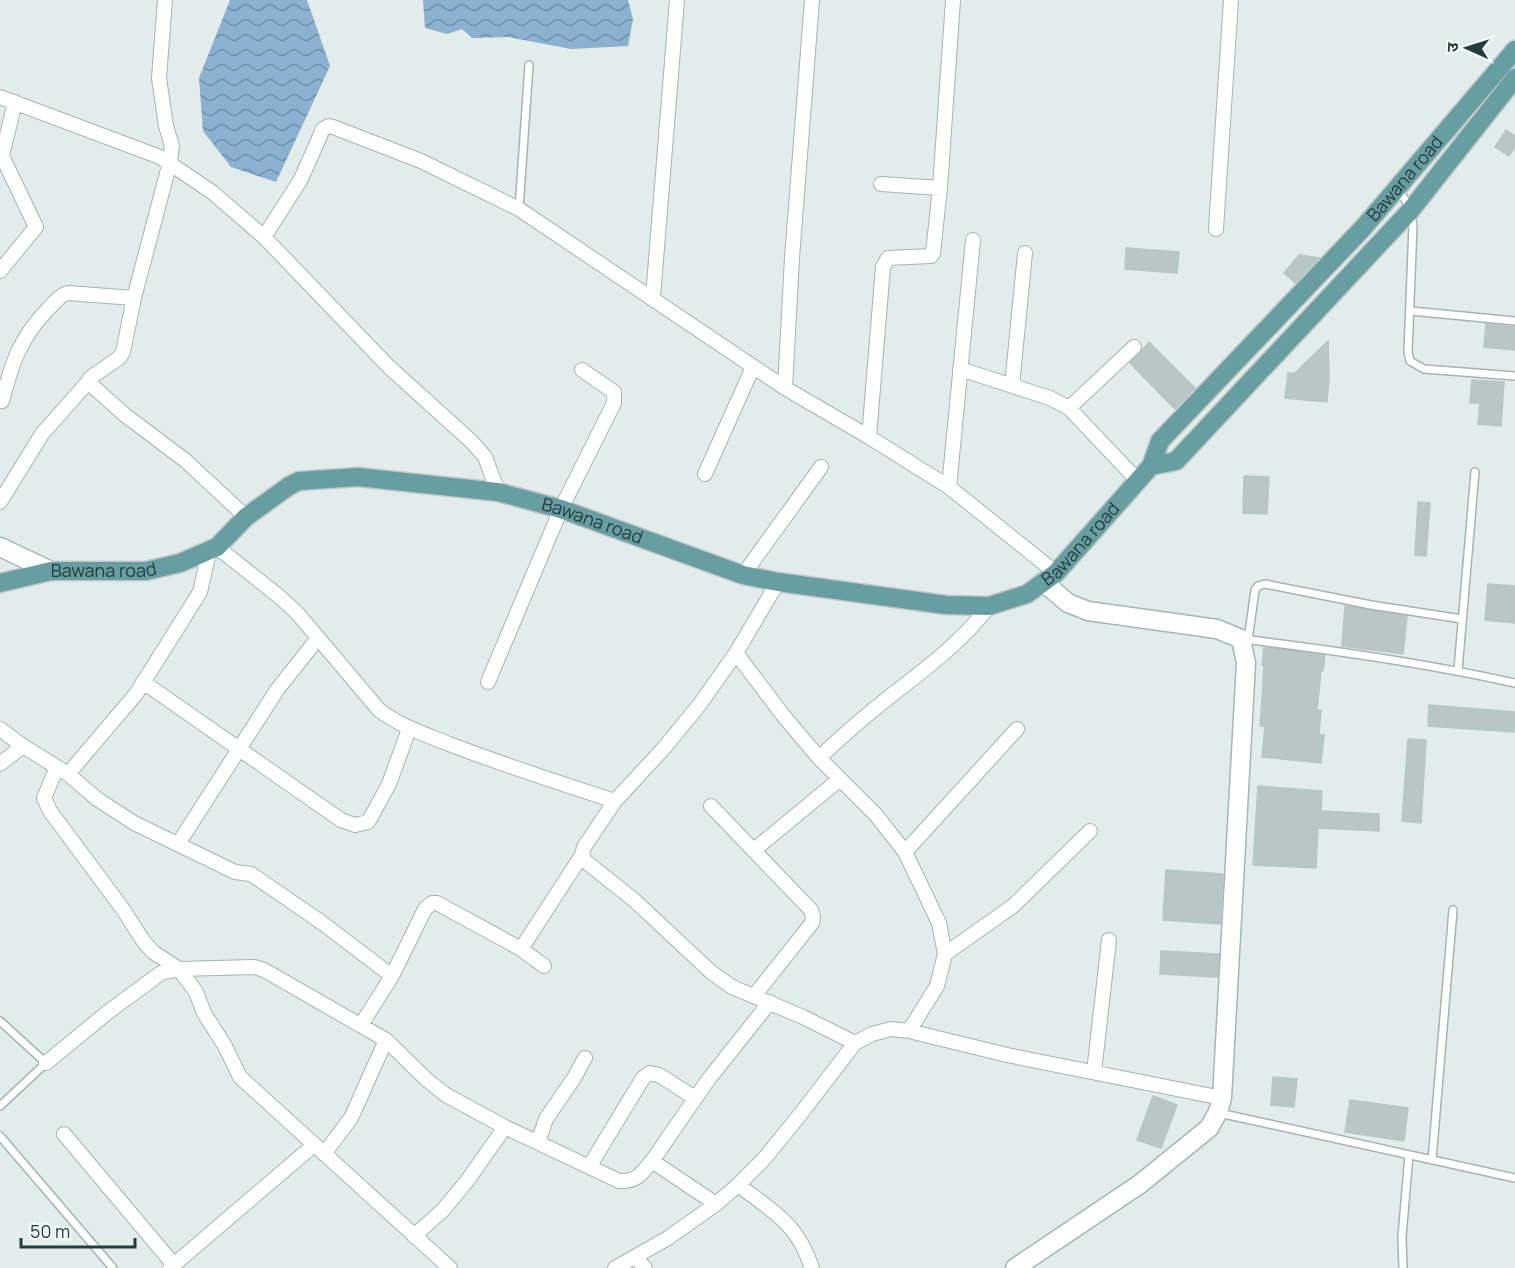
<svg xmlns="http://www.w3.org/2000/svg" width="1515" height="1268" font-family="Manrope,'Noto Sans Devanagari',sans-serif">
<defs>
<pattern id="water-waves" width="16" height="10" patternUnits="userSpaceOnUse" patternTransform="scale(1.5)"><rect width="16" height="10" fill="#8bb0d0"/><path d="M0 5q4-4 8 0t8 0" fill="none" stroke="#7190aa"/></pattern>
</defs>
<rect width="100%" height="100%" fill="#e2eceb"/>
<path fill="url(#water-waves)" d="M230 0H307L330 66 276 182 231 167 203 131 199 78Z
M423 0H628L633 19 628 46 571 49 508 37 472 38 462 29 447 34 425 28Z"/>
<path fill="#b8c7c5" stroke="#b5c6c4" stroke-width="1.5" d="M1506 130 1515 136V147L1509 156 1495 147Z
M1126 248 1179 252 1177 273 1125 269Z
M1299 255 1319 258 1295 283 1284 273Z
M1486 324 1515 327V350L1484 347Z
M1328 341 1329 377 1327 402 1285 398 1288 373H1295Z
M1149 342 1195 388 1175 409 1130 363Z
M1472 380 1504 382 1501 426 1478 424 1480 403H1470Z
M1244 476 1269 477 1267 514 1243 513Z
M1418 502 1430 503 1426 556 1415 555Z
M1488 584 1515 586V623L1485 620Z
M1345 606 1407 616 1403 654 1342 646Z
M1264 647 1325 655 1323 671H1321L1317 710H1321L1319 735H1324L1321 763 1262 757 1265 727 1260 726 1263 685 1264 665H1262Z
M1429 705 1515 712 1514 732 1428 726Z
M1408 739 1426 740 1421 823 1402 821Z
M1258 786 1322 791 1321 811 1379 814V831L1318 828 1316 868 1253 865Z
M1166 870 1223 874 1220 924 1163 920Z
M1161 951 1219 954 1217 977 1160 974Z
M1273 1077 1297 1079 1294 1107 1271 1105Z
M1153 1096 1177 1105 1161 1148 1137 1140Z
M1350 1100 1408 1108 1404 1141 1345 1132Z"/>
<g fill="none" stroke-linecap="round" stroke-linejoin="round">
<g stroke="#a5b4b3" stroke-width="10">
<path id="lane" d="M1399 190 1407 203 1413 225 1408 352 1410 361 1424 369 1515 376
M519 209 529 65
M1411 311 1515 321
M1242 639C1334 650 1425 663 1515 683
M1248 640 1255 590 1258 586 1265 584 1371 605 1462 619
M1458 670 1475 472
M0 1021 46 1063 0 1106
M1219 1113 1515 1178
M0 1136 113 1268
M1432 1160 1453 910
M1403 1268 1402 1237 1409 1155"/>
</g>
<g stroke="#a5b4b3" stroke-width="16">
<path id="street" d="M165 0 159 78 166 126 172 146 170 162 134 298 123 352 119 358 90 378 88 382 125 415 186 461 246 517
M0 97 160 157 212 192 264 237 389 367 472 442 485 457 498 492
M881 184 940 188 953 0
M1216 229 1231 0
M264 237 301 179 323 129 329 126 333 127 421 161 519 209 785 388 869 437 949 487 1056 573
M0 271 36 227 2 156 15 102
M653 297 677 0
M960 369 1050 398 1069 408 1139 482
M1012 386 1025 253
M785 388 792 258 812 0
M2 401C12 363 19 340 47 310 54 304 59 295 68 293L134 298
M1069 408 1134 347
M869 437 883 267 888 258 931 256 933 253 940 188
M705 474 753 367
M949 487 973 240
M0 502 42 434 88 382
M217 547 281 598 298 614 379 710C400 726 424 734 449 744 504 765 559 783 615 801
M743 575 821 467
M778 582 736 653 782 714 819 758C841 737 864 717 888 698 925 669 961 643 989 606
M736 653 700 704 664 748 615 801 584 847 582 855 585 861 634 900 711 972 732 987 803 1017 855 1043
M143 682 341 820 355 825 368 822 371 817 389 784 409 729
M488 682 561 509 614 403V392L582 370
M0 729 23 746 0 764
M23 746 68 774 97 799 134 823 235 872 251 874 321 922 392 976 361 1025
M819 758 876 815 905 852 939 923 945 954 937 986 909 1031
M57 767 44 798 50 811 122 908 144 942 153 952 179 969 196 992 204 1013 225 1046 240 1077 450 1268
M68 774 136 694 200 592 209 552
M711 806 811 910 813 917 812 923 754 996
M178 844 277 690 318 638
M754 850 840 779
M905 852 1017 729
M521 949 544 966
M945 954 1013 906 1090 831
M392 976 425 909 432 903H437L521 949 582 855
M46 1063 108 1012 161 973 179 969 254 967 264 970 386 1040 427 1080 446 1095 505 1127 619 1181C637 1182 641 1174 652 1161L716 1204
M1094 1072 1109 940
M64 1134 174 1265
M538 1142 546 1119 574 1078 585 1058
M324 1154 351 1118 386 1040
M652 1161 708 1080 770 1002
M589 1167 643 1078 650 1073 659 1075 695 1098
M738 1185C774 1212 797 1223 812 1268
M414 1236 443 1210 467 1181 505 1127
M635 1257 645 1268
M170 1268 314 1145
M615 1268 668 1238 716 1204 738 1185 764 1159 799 1116 855 1043 872 1034 891 1029 909 1031 1007 1055 1222 1098"/>
</g>
<g stroke="#a1b8b6" stroke-width="21">
<path id="secondary" d="M0 547 51 571
M1015 1268 1140 1184 1209 1128 1218 1112 1222 1098 1246 663 1241 639 1217 629 1088 611 1068 603 1043 582"/>
</g>
<g stroke="#c1c8c9" stroke-width="21">
<g id="primary">
<path d="M1151 466 1176 461 1410 211 1515 78"/>
<path id="s1" d="M0 583 51 571H146L180 563 217 547 246 517 289 486 299 481 358 477 498 492 561 509 743 575 778 582 946 605 989 606 1027 594 1056 573 1151 466 1160 441 1363 228 1515 50"/>
</g>
</g>
<use href="#lane" stroke="#fff" stroke-width="7"/>
<use href="#street" stroke="#fff" stroke-width="14"/>
<use href="#secondary" stroke="#fff" stroke-width="18"/>
<use href="#primary" stroke="#689ea1" stroke-width="18"/>
</g>
<g text-anchor="middle" stroke-width="6" stroke-linejoin="round" paint-order="stroke">
<g font-size="18" fill="#233c3d" stroke="#f3f9f7">
<text dy="6" stroke="none"><textPath href="#s1" startOffset="1640">Bawana road</textPath></text>
<text dy="6" stroke="none"><textPath href="#s1" startOffset="627">Bawana road</textPath></text>
<text dy="6" stroke="none"><textPath href="#s1" startOffset="1149">Bawana road</textPath></text>
<text dy="6" stroke="none"><textPath href="#s1" startOffset="105">Bawana road</textPath></text>
</g>
</g>
<g transform="translate(1467 48) rotate(273)" stroke="#f3f9f7" stroke-width="4.5" paint-order="stroke">
<path d="M0-4.5L10 22L0 15L-10 22Z" fill="#233c3d"/>
<text y="-9" font-size="16" font-weight="bold" text-anchor="middle" fill="#233c3d">उ</text>
</g>
<path d="M21 1238v9h114v-9" fill="none" stroke="#233c3d" stroke-width="3"/>
<text x="30" y="1238" font-size="18" fill="#233c3d" stroke="#f3f9f7" stroke-width="4.5" paint-order="stroke">50 m</text>
</svg>
